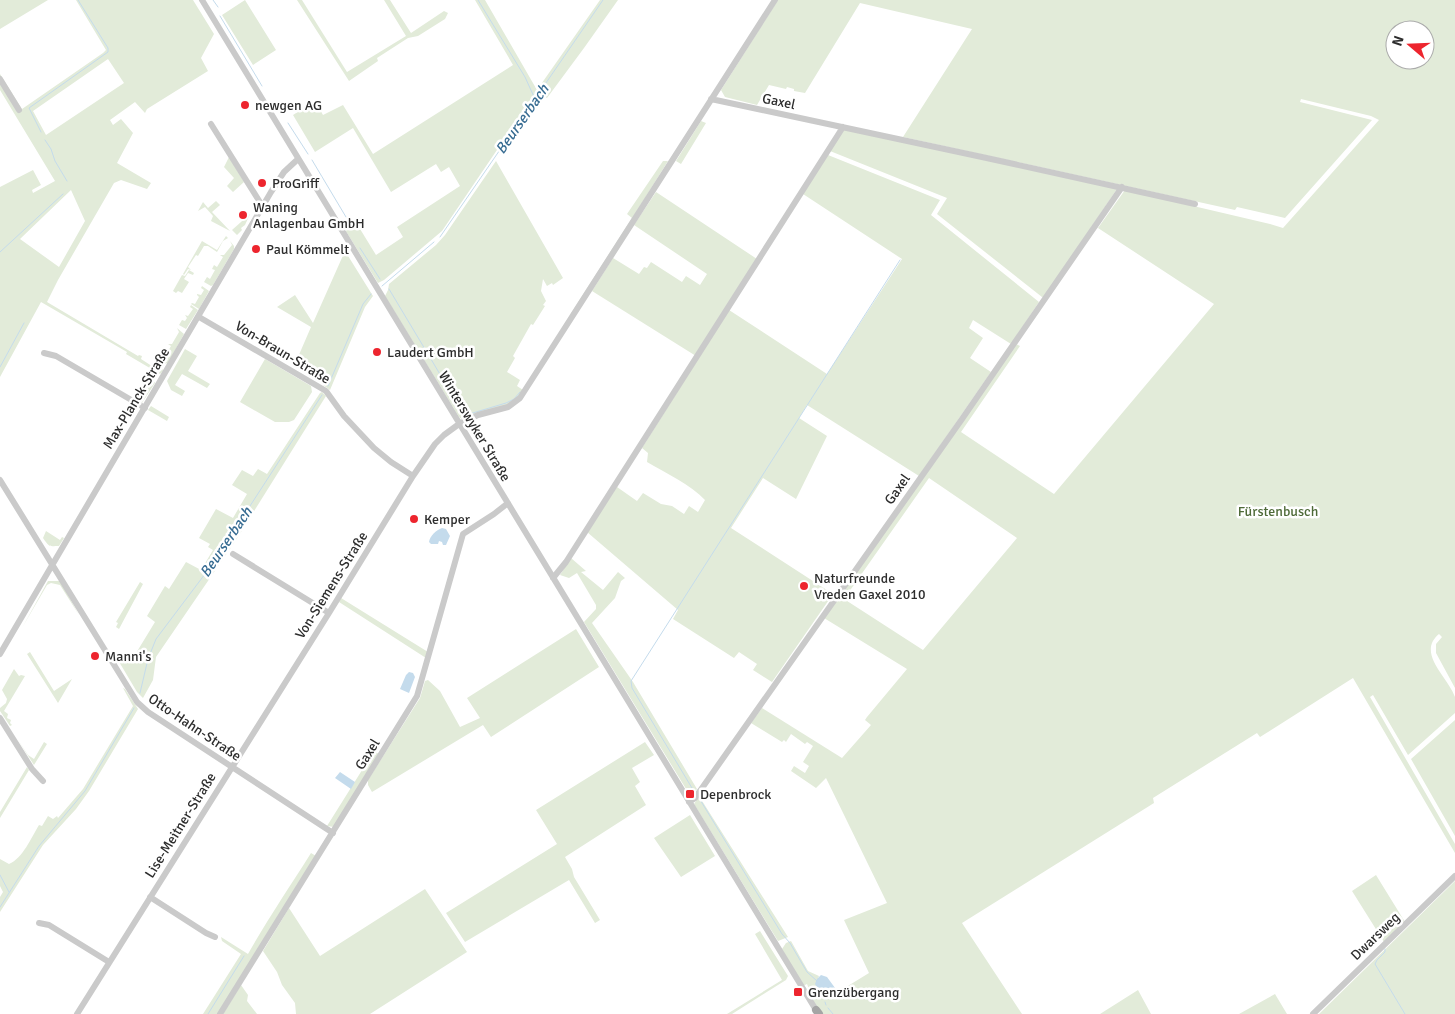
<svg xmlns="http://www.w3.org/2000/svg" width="1455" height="1014" font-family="Signika,sans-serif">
<rect width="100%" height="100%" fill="#fff"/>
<path fill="#e2ebd9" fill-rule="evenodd" d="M0 0H48L0 29Z
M76 0H193L214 34 201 58 208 71 147 109 145 113 135 102 110 120 113 125 121 119 133 133 117 163 151 183 147 189 121 180 114 183 58 280 47 302 138 356 139 355 142 356 141 359 158 370 162 368 163 371 160 374 126 354 127 352 41 302 0 377V187L33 170 41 185 32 190 33 193 55 181 0 90V74L22 109 103 53 106 50ZM108 59 124 83 46 135 33 111ZM71 190 85 221 59 267 20 239Z
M245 0 276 50 253 65 222 15Z
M297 0H302L347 72 406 36 384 0H390L411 33 444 11 448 13 445 19 418 36 408 38 377 58 378 61 349 81Z
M475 0H485L537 90 600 0H618L584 48 547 98 537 91 442 231 384 280 378 283 344 228 349 224H357L376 255 403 237 397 227 460 186 449 167 441 172 436 164 391 192 353 128 315 152 293 115 315 101 323 115 343 105 373 154 513 65Z
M778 0H1455V688L1436 653V644L1442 637 1439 634C1416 653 1448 677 1455 697 1455 701 1455 708 1455 713L1408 755 1373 695 1370 697 1455 844V853L1353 678 1260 737 1257 733 1153 798 1154 803 962 923 1022 1014H822L814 1002 807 984 803 986 782 949 786 943 791 941 808 971 819 976 816 984 825 1000 869 973 844 920 887 903 826 778 816 788 791 771 794 766 805 773 809 766 803 762 813 746 807 742 805 744 791 734 786 742 784 740 782 742 751 723 762 708 842 758 871 725 865 720 867 717 907 669 824 618 1016 344 1020 346 961 432 1054 494 1214 304 1098 228 1125 190 1270 224 1283 228 1379 120 1371 116 1301 99 1300 102 1372 120 1285 218 1237 207 1235 210 903 137 972 29 860 3 805 93 794 91V89L787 87 786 89 769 85 757 105 725 97 721 90ZM1395 30H1425V60H1395ZM929 478 1017 538 923 650 844 599Z
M701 121 706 123 681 164 676 161Z
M844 129 1117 189 1044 297H1042L937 214 947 198 830 151Z
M828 155 940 200 931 215 1039 302 1011 344 973 320 969 328 983 338 970 358 991 372 919 476 807 405 799 418 827 436 796 499 763 478 731 528 833 594 772 682 753 670 757 664 739 652 734 658 673 619 678 610 587 532 617 487 637 501 643 493 661 504 672 506 684 514 689 506 698 512 705 500C691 485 666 473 647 462L648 453 642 448 729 310 827 374 902 259 803 194Z
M229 157 244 182 233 192 227 186 234 178 224 167Z
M496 161 563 278 553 285 552 283 547 286 543 279 541 291 546 301 543 305 545 306 533 325 531 324 513 356 515 358 507 372 520 380 517 386 523 390 514 403 463 420 459 417 385 296 388 290 389 284 436 245 445 235Z
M663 161H668L572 315H570L632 218 627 214Z
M656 192 757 259 696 356 592 291 613 258 639 274 644 267 647 268 651 262 682 282 686 276 700 285 707 274 634 225Z
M216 201 220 205 212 212 230 231 211 221 213 216 205 207 198 211 203 202 208 208Z
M250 214 245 225 241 228 242 230 237 235 232 230Z
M226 236 228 238 223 241 217 252 208 246H204L198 256 196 255 188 267 191 270 188 269 184 275 183 274 202 241 217 250Z
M230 241 234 246V249L213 285 211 286 204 282 207 277 210 279 215 270 212 269 214 265 217 267 223 257 220 255H224L232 245Z
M345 251 373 296 365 307 330 390 323 385 325 381 295 364 311 327 277 307 295 295 313 323Z
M189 270 194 273 193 275 188 273 184 279 189 282 182 293 178 291 176 293 173 291 182 275 185 276Z
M202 286 209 291 199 309 191 304 192 303 195 304 199 297 197 295V294L201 295 204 290 201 288Z
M191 305 198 310 186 329 179 325 182 320 185 321 187 318 185 315 188 316 193 309 190 307Z
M177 328 184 334 168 363 164 364 158 361 159 360 162 361 166 354 164 351 167 353 171 346 168 344H172L179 332Z
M185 349 197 356 188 371 210 384 207 388 182 374 175 385 185 391 182 396 171 390 167 381Z
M265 359 311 386 312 392 294 420 289 422H275L240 402Z
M152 379 155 383 142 403 139 402 140 399Z
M322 392 326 396 236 540 156 657 153 680 143 698 137 692 115 655 130 663 155 622 147 616 165 586 169 589 186 562 201 570 213 550 208 547 210 544 199 538 216 509 233 518 247 494 232 485 242 470 253 476 258 469 267 474 320 393Z
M151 406 169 417 167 421 148 410Z
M46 531 60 540 62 537 64 538 59 546C49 546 50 548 43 538Z
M571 558 586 571 581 572 603 590 618 572 625 578 621 581 615 598 592 623 633 682 697 789 691 797 584 622 596 609V605L577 573 569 578 560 575Z
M48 581H60L79 615 60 585 51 583 47 585 22 628Z
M140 582 143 584 119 629 116 627 118 623 116 622Z
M341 598 428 652 426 658 339 602Z
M576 629 599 667 491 737 483 725 372 792 368 785V780L420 698 425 681 428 680 440 691 460 727 480 718 467 698Z
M30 652 54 691 72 679 58 703 27 654Z
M14 669 19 676 21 675 25 676 4 711 8 714 7 718 11 720 10 723 12 725 10 726 0 711V708L6 703 7 699 2 690Z
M123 688 125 689 138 709 89 791 76 809 43 845 0 912V897L3 892 0 886V859L9 864C23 858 31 838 39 825L42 826 48 816 53 819 57 816 58 818 83 789 133 706Z
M1455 720V836L1411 759Z
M16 737 28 755 34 759 44 742 47 744 34 765Z
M645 742 654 755 632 768 640 782 635 786 646 805 565 857 572 869 574 877 600 920 595 923 569 880 465 942 446 913 557 844 536 810Z
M374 751 379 754 334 827 327 826Z
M27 767 29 770 0 818V812Z
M699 796 788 937 778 941 694 804Z
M690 815 715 856 681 877 654 838Z
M311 853 316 856 218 1014H203L241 954 222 941 221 937 248 954C269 917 289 888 311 853Z
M1376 875 1405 922 1384 942 1352 891Z
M1455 881V1014H1319Z
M425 889 467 952 370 1014H296L295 1003 282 985 277 972 263 951 289 908 320 956Z
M760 931 788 976 786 980 732 1014H727L782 980 755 934Z
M241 985 248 995 247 1001 257 1014H223Z
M1138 990 1151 1014H1100Z
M1275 994 1287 1014H1239Z"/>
<path fill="#c4dbec" d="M442 528 446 529 450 536 446 545H443L442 542 439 541 438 544H431L429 542C430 536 436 530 442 528Z
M409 672 413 673 415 677 409 693 400 689 406 675Z
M340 772 355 782 351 789 335 778Z
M821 975 827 977 838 992 825 1000 815 984 817 979Z"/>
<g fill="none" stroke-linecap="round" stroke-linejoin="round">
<path stroke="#c4dbec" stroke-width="1" d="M213 0 218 7
M478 0 525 77 535 99
M220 16 262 86
M288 123 308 154
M41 132 29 108 108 52V48L78 0
M45 140 51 149 55 161 67 181
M312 160 346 217
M440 237 603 0
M360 248 380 279
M0 252 63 194
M382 286 434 242
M389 289 462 411
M0 367 24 323
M328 386 363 304 371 294
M466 415 506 403 514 399 520 392
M140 693 148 659 156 639 211 566 322 395
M695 793 632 688 631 681 900 260
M699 798 782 934 790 943 807 972 817 981
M0 875 9 892
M0 907 39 846 85 791 134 708
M1385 949V952L1377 960 1375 964 1405 1014
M825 1002 826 1005
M828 1008 833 1014
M208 1014 244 956"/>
<path stroke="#cacaca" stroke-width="6" d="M202 0 816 1010
M0 79 19 110
M711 99 982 157 1195 204
M211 124 263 207
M199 317 326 391 344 416 374 448 391 462 413 476
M44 353 56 356 145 408
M0 480 137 702 148 712 333 833
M233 554 329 613
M553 578 566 562 843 127
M0 654 271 192 284 172 298 159
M0 718 32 769 43 781
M689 802 695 798 962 419 1122 187
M150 897 206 933 215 937
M39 923 49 925 109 962
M77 1014 329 613 413 476 435 444 444 435 459 424 478 415 508 407 520 398 775 0
M220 1014 417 696 463 534 494 514 508 503
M1313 1014 1455 876"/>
<path stroke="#a5a5a5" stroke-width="8" d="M816 1010 819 1014"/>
</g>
<g fill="#ed252e" stroke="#fff" stroke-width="2">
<circle cx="245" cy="105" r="5"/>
<circle cx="262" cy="183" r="5"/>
<circle cx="243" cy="215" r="5"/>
<circle cx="256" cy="249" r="5"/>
<circle cx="377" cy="352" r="5"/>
<circle cx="414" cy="519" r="5"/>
<circle cx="804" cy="586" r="5"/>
<circle cx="95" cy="656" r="5"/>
<rect x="685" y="789" width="10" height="10" rx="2.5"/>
<rect x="793" y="987" width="10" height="10" rx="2.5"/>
</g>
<g text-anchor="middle" stroke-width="5" stroke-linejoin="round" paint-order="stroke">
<g font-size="14" fill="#2d2d2d" stroke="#fff">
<text transform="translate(779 101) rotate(12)" y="5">Gaxel</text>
<text transform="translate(283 352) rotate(31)" y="5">Von-Braun-Straße</text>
<text transform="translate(136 398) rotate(-59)" y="5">Max-Planck-Straße</text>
<text transform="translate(475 426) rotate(59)" y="5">Winterswyker Straße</text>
<text transform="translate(897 489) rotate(-55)" y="5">Gaxel</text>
<text transform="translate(331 585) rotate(-58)" y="5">Von-Siemens-Straße</text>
<text transform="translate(195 727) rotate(34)" y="5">Otto-Hahn-Straße</text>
<text transform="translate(367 754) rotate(-58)" y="5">Gaxel</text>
<text transform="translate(180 825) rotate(-58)" y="5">Lise-Meitner-Straße</text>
<text transform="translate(1375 936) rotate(-44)" y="5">Dwarsweg</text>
</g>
<g font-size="14" fill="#2d2d2d" stroke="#fff" text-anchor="start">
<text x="255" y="110">newgen AG</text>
<text x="272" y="188">ProGriff</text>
<text x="253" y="212">Waning<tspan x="253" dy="16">Anlagenbau GmbH</tspan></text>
<text x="266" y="254">Paul Kömmelt</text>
<text x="387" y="357">Laudert GmbH</text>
<text x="424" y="524">Kemper</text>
<text x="814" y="583">Naturfreunde<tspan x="814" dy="16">Vreden Gaxel 2010</tspan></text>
<text x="105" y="661">Manni's</text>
<text x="700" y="799">Depenbrock</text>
<text x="808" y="997">Grenzübergang</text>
</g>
<g font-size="14" fill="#4e6a38" stroke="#fff">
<text x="1278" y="516">Fürstenbusch</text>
</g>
<g font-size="15" font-style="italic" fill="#376c92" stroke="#fff">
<text transform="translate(522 119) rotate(-55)" y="5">Beurserbach</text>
<text transform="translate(226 542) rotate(-56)" y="5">Beurserbach</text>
</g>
</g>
<g transform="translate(1410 45) rotate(289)"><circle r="24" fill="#ffffff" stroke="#ababab"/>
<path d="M0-4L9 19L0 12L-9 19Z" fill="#ed252e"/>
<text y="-8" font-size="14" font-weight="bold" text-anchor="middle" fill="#2d2d2d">N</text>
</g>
</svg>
